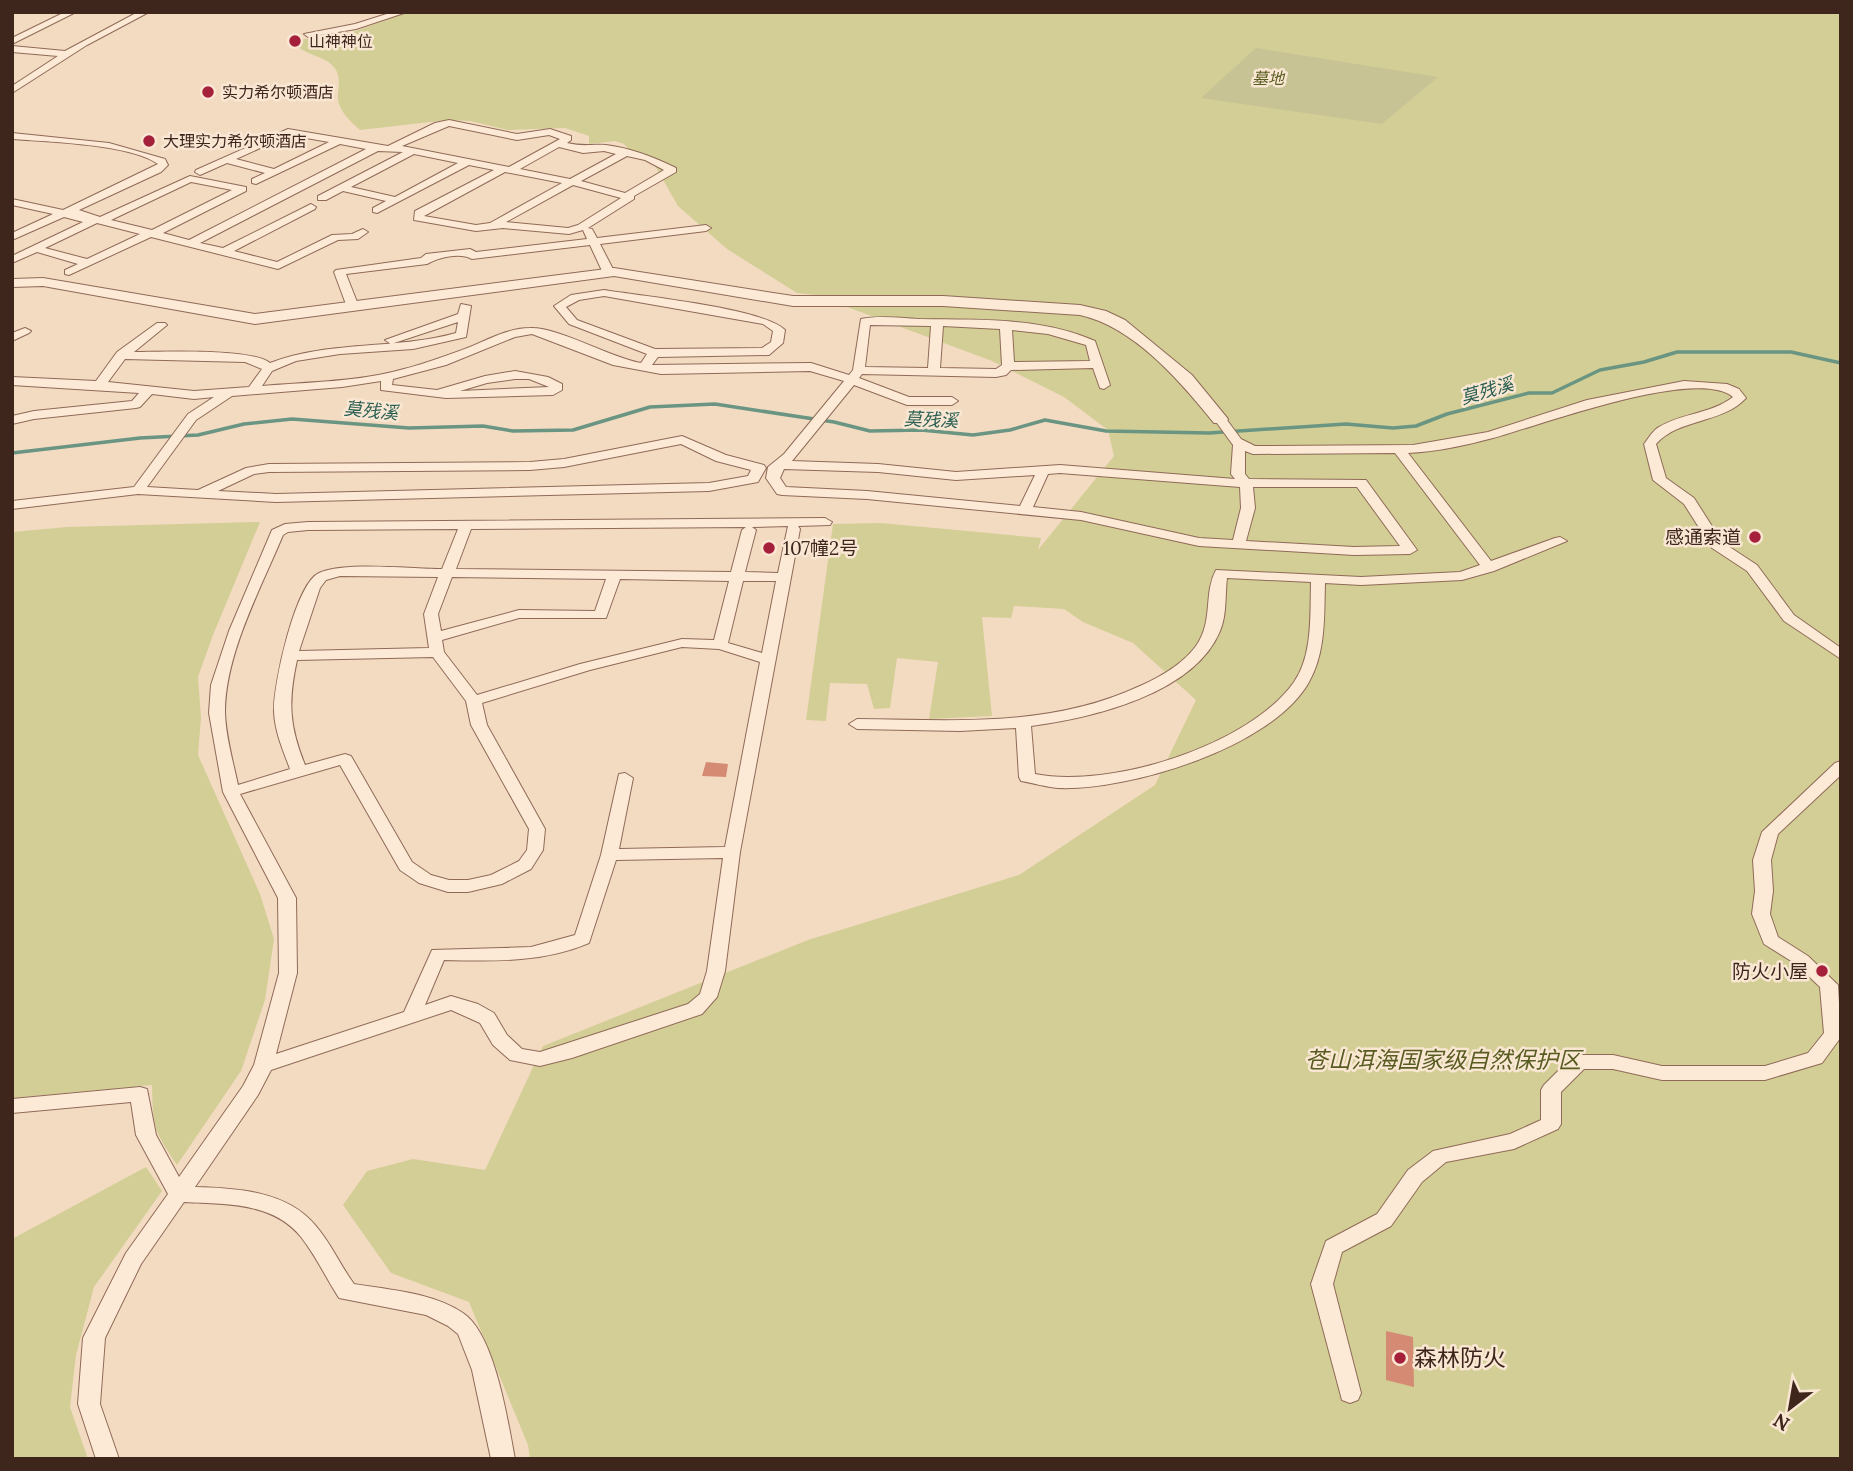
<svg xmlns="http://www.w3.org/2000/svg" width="1853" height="1471" font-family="Lora,'Noto Sans SC',serif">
<rect width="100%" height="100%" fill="#f3dbc2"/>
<path fill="#d3ce95" d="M408 12H1841V1459H530L528 1445 469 1302 391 1273 343 1205 367 1171 413 1159 485 1170 543 1046 808 940 1019 875 1155 785 1196 700 1133 643 1083 622 1064 609 1014 606 1011 618 982 617 992 716 929 719 938 662 897 658 890 708 874 709 867 684 830 683 826 721 806 720 833 524 881 523 1041 538 1038 550 1114 456 1108 430 1064 397 992 361 815 295 797 293 727 249 678 206 650 157 629 150 624 144 615 141 589 144V136L565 128 508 130 470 121 448 120 360 130C352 123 343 115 339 104 335 91 344 80 334 67 324 55 302 55 292 41L353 32Z
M260 522 213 635 198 677 201 718 198 755 260 894 274 939 265 1000 241 1071 177 1165C153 1129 153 1128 152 1085L12 1098V532L67 527Z
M146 1167 162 1191 94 1287 76 1355 70 1407 88 1459H12V1239Z"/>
<path fill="#c7c395" d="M1256 48 1438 77 1382 124 1201 98Z"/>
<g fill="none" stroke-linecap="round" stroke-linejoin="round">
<path stroke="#6a9582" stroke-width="3.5" d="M12 453 140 438 198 435 244 424 292 419 409 428 483 426 513 431 573 430 650 407 715 404 834 422 870 431 921 430 973 435 1010 430 1045 420 1106 431 1209 433 1346 424 1393 428 1416 426 1447 414 1529 393H1552L1600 370 1644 362 1677 352H1791L1841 363"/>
</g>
<path fill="#d58a74" d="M706 762 728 764 726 777 702 776Z
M1386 1331 1413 1337 1414 1387 1386 1380Z"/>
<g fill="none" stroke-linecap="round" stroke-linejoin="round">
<g stroke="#8f6a57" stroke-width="2">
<path id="minor" d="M65 12H76L12 44V38Z
M138 12H149L87 45 12 93V86L58 56 12 52V46L65 51Z
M393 12H407L356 29 308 37 304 34 355 24Z
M449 120 517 134 550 129 571 136V140L567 143C584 147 590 144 606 145 630 148 654 157 676 168V172L634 196V199L588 228 592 229 597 238 706 225 711 228 706 231 600 244 615 273 609 276 603 273 590 245 472 259C459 252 438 258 427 264L346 274 359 307 353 310 347 307 334 272 336 270 421 258 426 254 470 249 476 252 587 239 583 230 569 234 503 228 476 231 414 220 415 211 494 170 469 165 377 213 373 212V208L386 201 343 191 326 200H318V196L403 152 378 151 200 243 223 248 311 204 316 207 315 209 234 251 277 262 332 235 352 234 363 229 368 232 358 239 338 240 278 269 151 237 69 275 65 274V270L78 264 37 252 12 263V256L83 222 64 217 12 240V233L53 214 12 205V199L63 210 158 164C130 144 49 142 12 139V133L109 143 165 159 168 165 161 172 79 210 100 217 190 176 246 187V191L163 233 189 240 366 149 340 144 256 184 252 183V179L265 173 227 163 200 175 195 172 196 170 288 129 388 146 435 123ZM449 126 517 140 549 135 560 139 509 167 402 146ZM289 135 329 142 274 169 236 159ZM559 147 583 153 604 151 616 154 570 179 520 169ZM414 154 458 163 395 197 351 187ZM627 156 645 160 664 170 625 193 581 181ZM505 172 562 183 490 223 476 225 424 216ZM191 182 232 190 152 230 111 220ZM573 185 621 198 578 225 568 228 506 222ZM97 223 140 234 87 259 45 248Z
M604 290C640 296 763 308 785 330L783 343 769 355 658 357 652 365 811 363 849 375 853 370 861 319C879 315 901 318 920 319 978 320 1041 317 1095 341L1110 385 1104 389 1100 388 1093 368 1011 370 1006 375 996 377 862 374 859 378 909 397H952L958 401 952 405H907L854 385 792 461 878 464 956 472 1060 465 1235 479 1231 474 1233 445 1214 419 1216 416H1224L1241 439 1255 446 1413 445 1488 432 1587 400 1684 381 1727 384 1739 389 1746 398C1722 424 1679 418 1656 444L1666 478 1694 498 1722 542 1757 565 1794 615 1841 648V659L1784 621 1747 571 1712 548 1684 504 1653 480 1644 444C1648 439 1653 430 1659 427 1682 413 1711 414 1733 397 1697 366 1538 426 1493 438 1467 445 1435 452 1408 453L1491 561 1555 538 1560 537 1567 541 1494 571 1462 580 1361 585 1325 583C1324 616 1326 652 1309 682 1273 747 1129 791 1058 788 1046 787 1033 783 1021 781L1019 777 1016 728 960 731 857 729 849 724 857 719C954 720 1050 728 1140 686 1160 677 1183 664 1196 646 1214 620 1203 594 1216 570L1361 577 1460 572 1480 565 1395 453 1253 454 1245 451V474L1249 479 1366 480 1417 550 1410 554 1354 555 1199 546 1081 520 867 499 782 495 777 494 766 478 768 467 784 454 844 381 810 371 661 374 613 365 532 334 515 337 446 365 393 379 392 385 437 390 485 376 515 371 548 377 562 384V390L553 395 446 398 381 390V381L342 387 232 396 196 420 147 487 198 490 246 468 269 464 530 462 564 459 682 436 726 455 764 465 766 468 758 482 709 491 276 502 138 494 12 509V501L134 487 188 414 214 397 194 399 152 394 140 407 136 408 34 419 12 424V416L34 411 132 401 139 393 12 385V377L96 381 117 352 157 323H165L167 325 134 352C161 352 252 348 270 363 330 340 395 350 456 333L458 322 391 344 385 340 458 314 461 304 471 306 466 337 413 349 340 354 296 361 272 371 262 386C308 382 359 382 404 369 427 363 448 355 470 347 489 339 509 328 530 328 559 327 608 357 641 363L647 354 569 324 554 306 571 295ZM604 296 763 324 773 331 771 342 762 348 655 349 577 320 566 307 579 300ZM870 325 931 326 928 368 865 367ZM943 326 1000 329 1002 365 996 369 940 368ZM1012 330 1048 334 1086 345 1090 361 1014 362ZM125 359 245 362 262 369 249 387 194 391 108 382ZM515 379H529L549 387 460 391 487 383ZM681 444 716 461 751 470 748 476 709 483 276 494 218 491 254 474 269 472 530 470 564 467ZM784 469 878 472 956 480 1035 475 1020 506 867 491 786 487 780 478ZM1060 473 1240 487 1241 508 1233 540 1199 538 1081 512 1033 507 1048 474ZM1253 487H1357L1400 546 1354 547 1246 541 1255 508ZM1227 578 1311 582C1310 614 1313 655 1294 682 1249 746 1109 789 1035 774L1031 726C1092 718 1194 694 1220 631 1227 615 1225 594 1227 578Z
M25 328 31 331 29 333 12 341V333Z
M825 518 832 522 830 525 798 526 800 529 740 852 725 971 717 997 702 1014 572 1058 540 1066 510 1060 493 1045 480 1023 451 1010 271 1070 258 1095 195 1187C236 1188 287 1191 315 1225 331 1243 340 1265 354 1284 389 1290 432 1292 463 1313 495 1334 508 1422 515 1459H491L472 1370 458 1334 448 1326 426 1315 339 1298C326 1278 316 1256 301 1237 273 1202 225 1204 184 1202L141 1264 105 1338 100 1404 119 1459H96L78 1404 83 1338 126 1253 168 1194 136 1135 131 1102 12 1113V1099L140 1087 147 1089 156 1135 179 1177 243 1086 254 1065 279 973 278 898 223 792 209 713 211 685 229 631 272 530 285 524 308 522ZM788 526 778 573 745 572 756 530 752 527ZM746 527 742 530 731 572 456 569 471 529ZM458 529 442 569C413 569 343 561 319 573 295 584 273 686 274 712 275 732 283 750 290 769L238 785C233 761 225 734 225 710 226 652 261 588 283 535L288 532 308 530ZM340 576 438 577 424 614 429 648 299 651 320 588 326 580ZM452 577 606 579 595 611 519 610 441 631 438 614ZM620 579 729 581 714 640 682 639 580 664 477 695 444 652 442 640 519 618H606ZM743 581H776L762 653 728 643ZM682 647 719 649 760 662 725 847 619 849 633 778 625 773 619 774 601 855 575 935 531 947 432 950 404 1012 276 1054 297 973 296 898 240 794 340 765 400 870 419 883 448 892H468L502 884 531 869 543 850 545 829 487 725 482 703 590 670ZM433 657 466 701 471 725 529 829 527 850 519 861 491 875 468 880H449L431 875 412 862 351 756 345 754 305 765C289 725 288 702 297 660ZM723 858 707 971 700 994 688 1004 540 1052 522 1049 507 1035 494 1013 478 1004 451 996 425 1005 444 960C494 961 542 963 589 943L616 860Z
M1841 761V775L1778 834 1771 860 1773 891 1770 914 1778 937 1808 956 1838 985 1841 1037 1822 1063 1765 1080H1662L1613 1069H1584L1561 1092V1124L1558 1129 1514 1149 1446 1162 1422 1182 1391 1226 1342 1252 1333 1284 1361 1393 1358 1400 1350 1403 1342 1400 1311 1284 1326 1241 1377 1214 1408 1170 1433 1151 1510 1134 1541 1120V1090L1544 1085 1572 1057 1579 1055H1613L1662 1066H1765L1808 1053 1824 1033 1820 987 1796 964 1764 944 1752 914 1755 891 1753 860 1762 832 1835 763Z"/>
</g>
<g stroke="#8f6a57" stroke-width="2">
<path id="tertiary" d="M614 268 793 296H943L1080 305 1106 311 1125 320 1192 375 1228 419 1226 423H1214C1180 381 1134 327 1080 315L943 306H793L614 276 255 324 43 286 12 287V279L43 278 255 314Z"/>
</g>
<use href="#minor" fill="#fcead7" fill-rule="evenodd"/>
<use href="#tertiary" fill="#fcead7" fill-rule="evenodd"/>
</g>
<g fill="#a5203a" stroke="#f9e7d3" stroke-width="2.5">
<circle cx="295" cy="41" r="7"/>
<circle cx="208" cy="92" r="7"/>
<circle cx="149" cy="141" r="7"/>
<circle cx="1755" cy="537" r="7"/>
<circle cx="769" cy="548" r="7"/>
<circle cx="1822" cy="971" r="7"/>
<circle cx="1400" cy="1358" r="7"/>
</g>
<g text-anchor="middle" stroke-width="5" stroke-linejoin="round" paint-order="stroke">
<g font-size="16" fill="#3e261d" stroke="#f9e7d3" text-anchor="start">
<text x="309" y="47">山神神位</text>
<text x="222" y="98">实力希尔顿酒店</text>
<text x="163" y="147">大理实力希尔顿酒店</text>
</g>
<g font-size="16" font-style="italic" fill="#595c21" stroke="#f9e7d3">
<text x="1268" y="84">墓地</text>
</g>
<g font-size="18" font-style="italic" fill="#2a5f52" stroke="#f9e7d3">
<text transform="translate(1487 391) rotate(-16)" y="6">莫残溪</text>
<text transform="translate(371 411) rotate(5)" y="6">莫残溪</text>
<text transform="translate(931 420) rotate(2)" y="6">莫残溪</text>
</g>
<g font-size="19" fill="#3e261d" stroke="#f9e7d3" text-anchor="end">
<text x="1741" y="544">感通索道</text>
<text x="783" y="555" text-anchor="start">107幢2号</text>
<text x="1808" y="978">防火小屋</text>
</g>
<g font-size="23" font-style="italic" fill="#595c21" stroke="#f9e7d3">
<text x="1443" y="1068">苍山洱海国家级自然保护区</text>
</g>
<g font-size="23" fill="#3e261d" stroke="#f9e7d3" text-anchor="start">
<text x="1414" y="1366">森林防火</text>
</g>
</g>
<rect width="1853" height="1471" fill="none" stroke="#3e261d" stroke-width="28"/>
<g transform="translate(1790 1408) rotate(211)" stroke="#f9e7d3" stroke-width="5" paint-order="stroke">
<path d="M0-5L12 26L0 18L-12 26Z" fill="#3e261d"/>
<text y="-10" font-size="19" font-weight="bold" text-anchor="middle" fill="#3e261d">N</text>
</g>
</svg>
